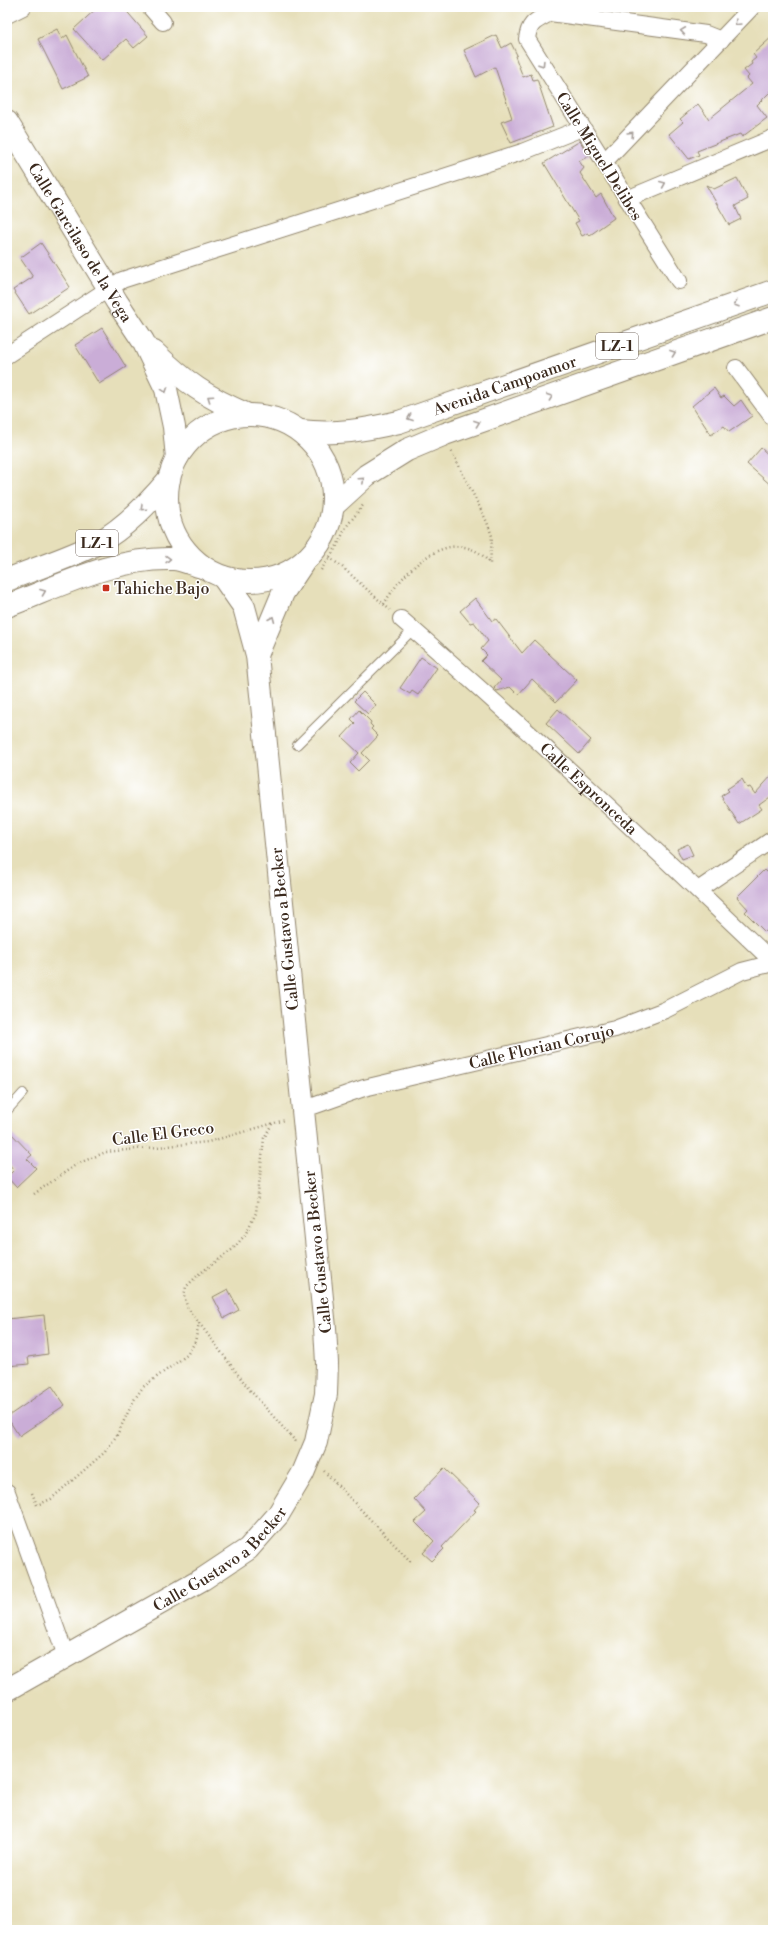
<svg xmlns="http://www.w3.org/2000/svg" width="780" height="1937" font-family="'Libre Bodoni',serif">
<rect width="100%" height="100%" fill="#fff"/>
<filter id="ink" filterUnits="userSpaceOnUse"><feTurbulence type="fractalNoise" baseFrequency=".025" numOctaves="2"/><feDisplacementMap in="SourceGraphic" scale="8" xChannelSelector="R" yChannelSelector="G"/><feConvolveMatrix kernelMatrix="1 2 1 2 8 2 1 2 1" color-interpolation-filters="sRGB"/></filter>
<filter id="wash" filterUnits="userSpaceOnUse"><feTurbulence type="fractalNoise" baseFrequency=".012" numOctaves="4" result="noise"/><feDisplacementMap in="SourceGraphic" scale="16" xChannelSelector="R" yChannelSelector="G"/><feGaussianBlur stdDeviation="0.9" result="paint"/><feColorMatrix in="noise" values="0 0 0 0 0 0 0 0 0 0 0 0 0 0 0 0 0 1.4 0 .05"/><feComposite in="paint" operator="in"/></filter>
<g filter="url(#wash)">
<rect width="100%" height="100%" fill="#e6dfba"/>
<g id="blocks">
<path fill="#caadd7" d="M98 7H123L148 36 134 48 126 39 102 60 74 29Z
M57 29 62 39 67 35 88 77 63 89 38 39Z
M496 35 502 48 511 43 517 55 515 56 523 77 531 74 533 80 537 79 553 127 511 143 501 122 512 118 495 67 476 77 464 50Z
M773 36V89L757 105 767 118 742 137 740 134 697 151 699 155 689 159 669 134 683 122 680 119 698 104 709 119 752 84 747 78 749 76 744 70 752 64 751 62 756 58 753 54Z
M580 141 589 156 579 161 584 168 580 173 596 198 601 194 614 218 590 235 588 233 582 236 575 223 579 221 544 163Z
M737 178 748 199 735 206 741 219 729 225 706 185 714 189Z
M41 243 70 287 29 314 13 290 33 277 20 258Z
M102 328 126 367 99 384 75 345Z
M714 388 721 398 724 396 734 406 741 400 752 416 729 432 724 426 711 435 692 406Z
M761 448 773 459V487L747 464Z
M475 598 492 621 496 619 522 653 534 640 577 680 556 702 532 679 518 695 510 687 497 691 494 688 501 680 481 661 487 655 481 649 488 641 474 622 470 623 460 611Z
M421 657 437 668 418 695 412 691 410 694 400 688Z
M363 692 376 705 368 714 354 701Z
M558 709 591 740 579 754 546 723Z
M359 710 371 722 370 724 373 727 371 729 378 736 362 753 369 760 358 771 350 763 359 753 342 737 355 723 351 719Z
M773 774V795L759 805 762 809 739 824 721 796 729 791 727 789 742 779 747 788 750 787 755 794Z
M688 844 693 855 682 859 677 849Z
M773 867V924L765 932 745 912 748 909 737 897 764 870 766 872Z
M7 1129 32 1155 27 1159 36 1168 16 1187 7 1177 14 1170 7 1162Z
M228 1289 239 1310 224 1318 213 1297Z
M44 1315 48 1354 28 1357 29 1364 7 1366V1319Z
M52 1386 65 1405 19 1436 7 1417Z
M444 1468 480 1503 474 1510 476 1511 442 1547 444 1549 432 1561 423 1553 434 1541 415 1522 426 1512 414 1499Z"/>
</g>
</g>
<g filter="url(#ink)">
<use href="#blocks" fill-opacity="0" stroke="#90846c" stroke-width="1"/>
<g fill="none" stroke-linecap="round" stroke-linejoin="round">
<g stroke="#90846c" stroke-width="10">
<path id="lane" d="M297 745 413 630
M7 1111 23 1093"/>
</g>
<g stroke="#90846c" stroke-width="18">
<g id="street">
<path d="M150 7 163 22"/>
<path d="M7 15 23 7"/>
<path d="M604 162 752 7"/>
<path d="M627 199 773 138"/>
<path d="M679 281 527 39C529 22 536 21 550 13L706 34 721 40"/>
<path d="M7 355 122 280 522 152 582 128"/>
<path d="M736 368 773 418"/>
<path id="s1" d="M401 619C528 729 651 845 773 962"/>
<path d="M698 890 773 839"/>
<path id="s2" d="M302 1110 364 1088 615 1029 665 1010 742 971 773 963"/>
<path d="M7 1492 66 1656"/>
</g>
</g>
<g stroke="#90846c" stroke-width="24">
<g id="secondary">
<path id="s3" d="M7 122 117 302 143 341 166 389 174 427 177 458"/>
<path d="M154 352C185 382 206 397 246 414"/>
<path d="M257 655 283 593 303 563"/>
<path id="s4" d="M7 1690 203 1579 248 1549 278 1515 303 1473 316 1442 326 1394 327 1363 325 1328 257 655 244 607 223 577"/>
</g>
</g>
<g stroke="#90846c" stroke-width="24">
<g id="highway">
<circle cx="250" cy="498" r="83"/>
<path id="s5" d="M300 431C337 435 364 430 399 422L773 291"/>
<path d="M333 506 367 475 407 450 445 434 773 318"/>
<path d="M7 580C36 568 69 558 96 544 125 528 148 504 169 479"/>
<path d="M7 606C60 586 115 557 173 559 182 559 193 565 202 567"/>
</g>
</g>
<path stroke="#90846c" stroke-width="2.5" stroke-dasharray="1 3" stroke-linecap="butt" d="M329 558 340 565 390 610
M321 570 337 546 346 527 364 504
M384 604C400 576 442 529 479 553 483 555 487 560 490 564L492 536 487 522 451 450
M272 1124 264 1138 256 1213 245 1235 233 1249 199 1274 186 1287 184 1295 187 1307 249 1389 296 1442
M34 1194 77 1164 106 1152 208 1142 285 1120
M324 1471 412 1563
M32 1493 37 1505 51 1499 105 1452 117 1435 134 1400 143 1387 187 1355 195 1342 199 1323"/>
<use href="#lane" stroke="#fff" stroke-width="8"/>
<use href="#street" stroke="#fff" stroke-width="16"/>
<use href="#secondary" stroke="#fff" stroke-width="22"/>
<use href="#highway" stroke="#fff" stroke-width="22"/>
</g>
<defs><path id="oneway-chevron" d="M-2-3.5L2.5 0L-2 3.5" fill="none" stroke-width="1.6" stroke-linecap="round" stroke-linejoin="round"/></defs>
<g stroke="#a79f9a">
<use href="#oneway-chevron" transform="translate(737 23) rotate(134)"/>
<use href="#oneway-chevron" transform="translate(683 31) rotate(-172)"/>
<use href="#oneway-chevron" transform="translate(542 64) rotate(58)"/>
<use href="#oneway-chevron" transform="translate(631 134) rotate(-46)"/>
<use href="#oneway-chevron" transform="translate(663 184) rotate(-23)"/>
<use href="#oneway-chevron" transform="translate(736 304) rotate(161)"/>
<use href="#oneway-chevron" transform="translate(673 353) rotate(-20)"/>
<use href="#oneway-chevron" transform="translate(165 390) rotate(72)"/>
<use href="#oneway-chevron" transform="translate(550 397) rotate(-20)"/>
<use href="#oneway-chevron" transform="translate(210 398) rotate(-146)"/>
<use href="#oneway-chevron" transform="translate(410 418) rotate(160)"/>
<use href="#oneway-chevron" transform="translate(477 423) rotate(-20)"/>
<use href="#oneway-chevron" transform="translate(362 480) rotate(-42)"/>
<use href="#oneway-chevron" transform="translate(143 508) rotate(137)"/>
<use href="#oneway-chevron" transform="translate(168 559) rotate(-1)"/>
<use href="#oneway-chevron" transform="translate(43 592) rotate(-21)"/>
<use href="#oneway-chevron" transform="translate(272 619) rotate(-67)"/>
</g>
</g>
<rect fill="#c8321e" stroke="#fff" stroke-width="1.5" x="102" y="584" width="8" height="8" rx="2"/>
<g text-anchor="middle" stroke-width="3" stroke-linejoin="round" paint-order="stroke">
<g fill="#fff" stroke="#766a62" stroke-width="1">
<rect x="596" y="333" width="42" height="26" rx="3"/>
<rect x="76" y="530" width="42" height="26" rx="3"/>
</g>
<g font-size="15" font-weight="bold" fill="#3b2a1e">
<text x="617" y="351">LZ-1</text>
<text x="97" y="548">LZ-1</text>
</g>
<g font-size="16" fill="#3b2a1e" stroke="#fff">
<text transform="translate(600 156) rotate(58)" y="6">Calle Miguel Delibes</text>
<text dy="6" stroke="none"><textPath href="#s3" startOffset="141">Calle Garcilaso de la Vega</textPath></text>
<text dy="6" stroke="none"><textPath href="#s5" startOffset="212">Avenida Campoamor</textPath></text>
<text dy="6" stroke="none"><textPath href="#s1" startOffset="253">Calle Espronceda</textPath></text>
<text transform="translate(284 929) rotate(-96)" y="6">Calle Gustavo a Becker</text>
<text dy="6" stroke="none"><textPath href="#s2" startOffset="248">Calle Florian Corujo</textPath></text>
<text transform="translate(163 1133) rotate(-7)" y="6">Calle El Greco</text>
<text transform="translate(317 1252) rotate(-96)" y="6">Calle Gustavo a Becker</text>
<text dy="6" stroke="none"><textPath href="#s4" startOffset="251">Calle Gustavo a Becker</textPath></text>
</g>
<g font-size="16" fill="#3b2a1e" stroke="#fff" text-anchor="start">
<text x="114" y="594">Tahiche Bajo</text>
</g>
</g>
<rect width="780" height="1937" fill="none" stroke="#fff" stroke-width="24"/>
</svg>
